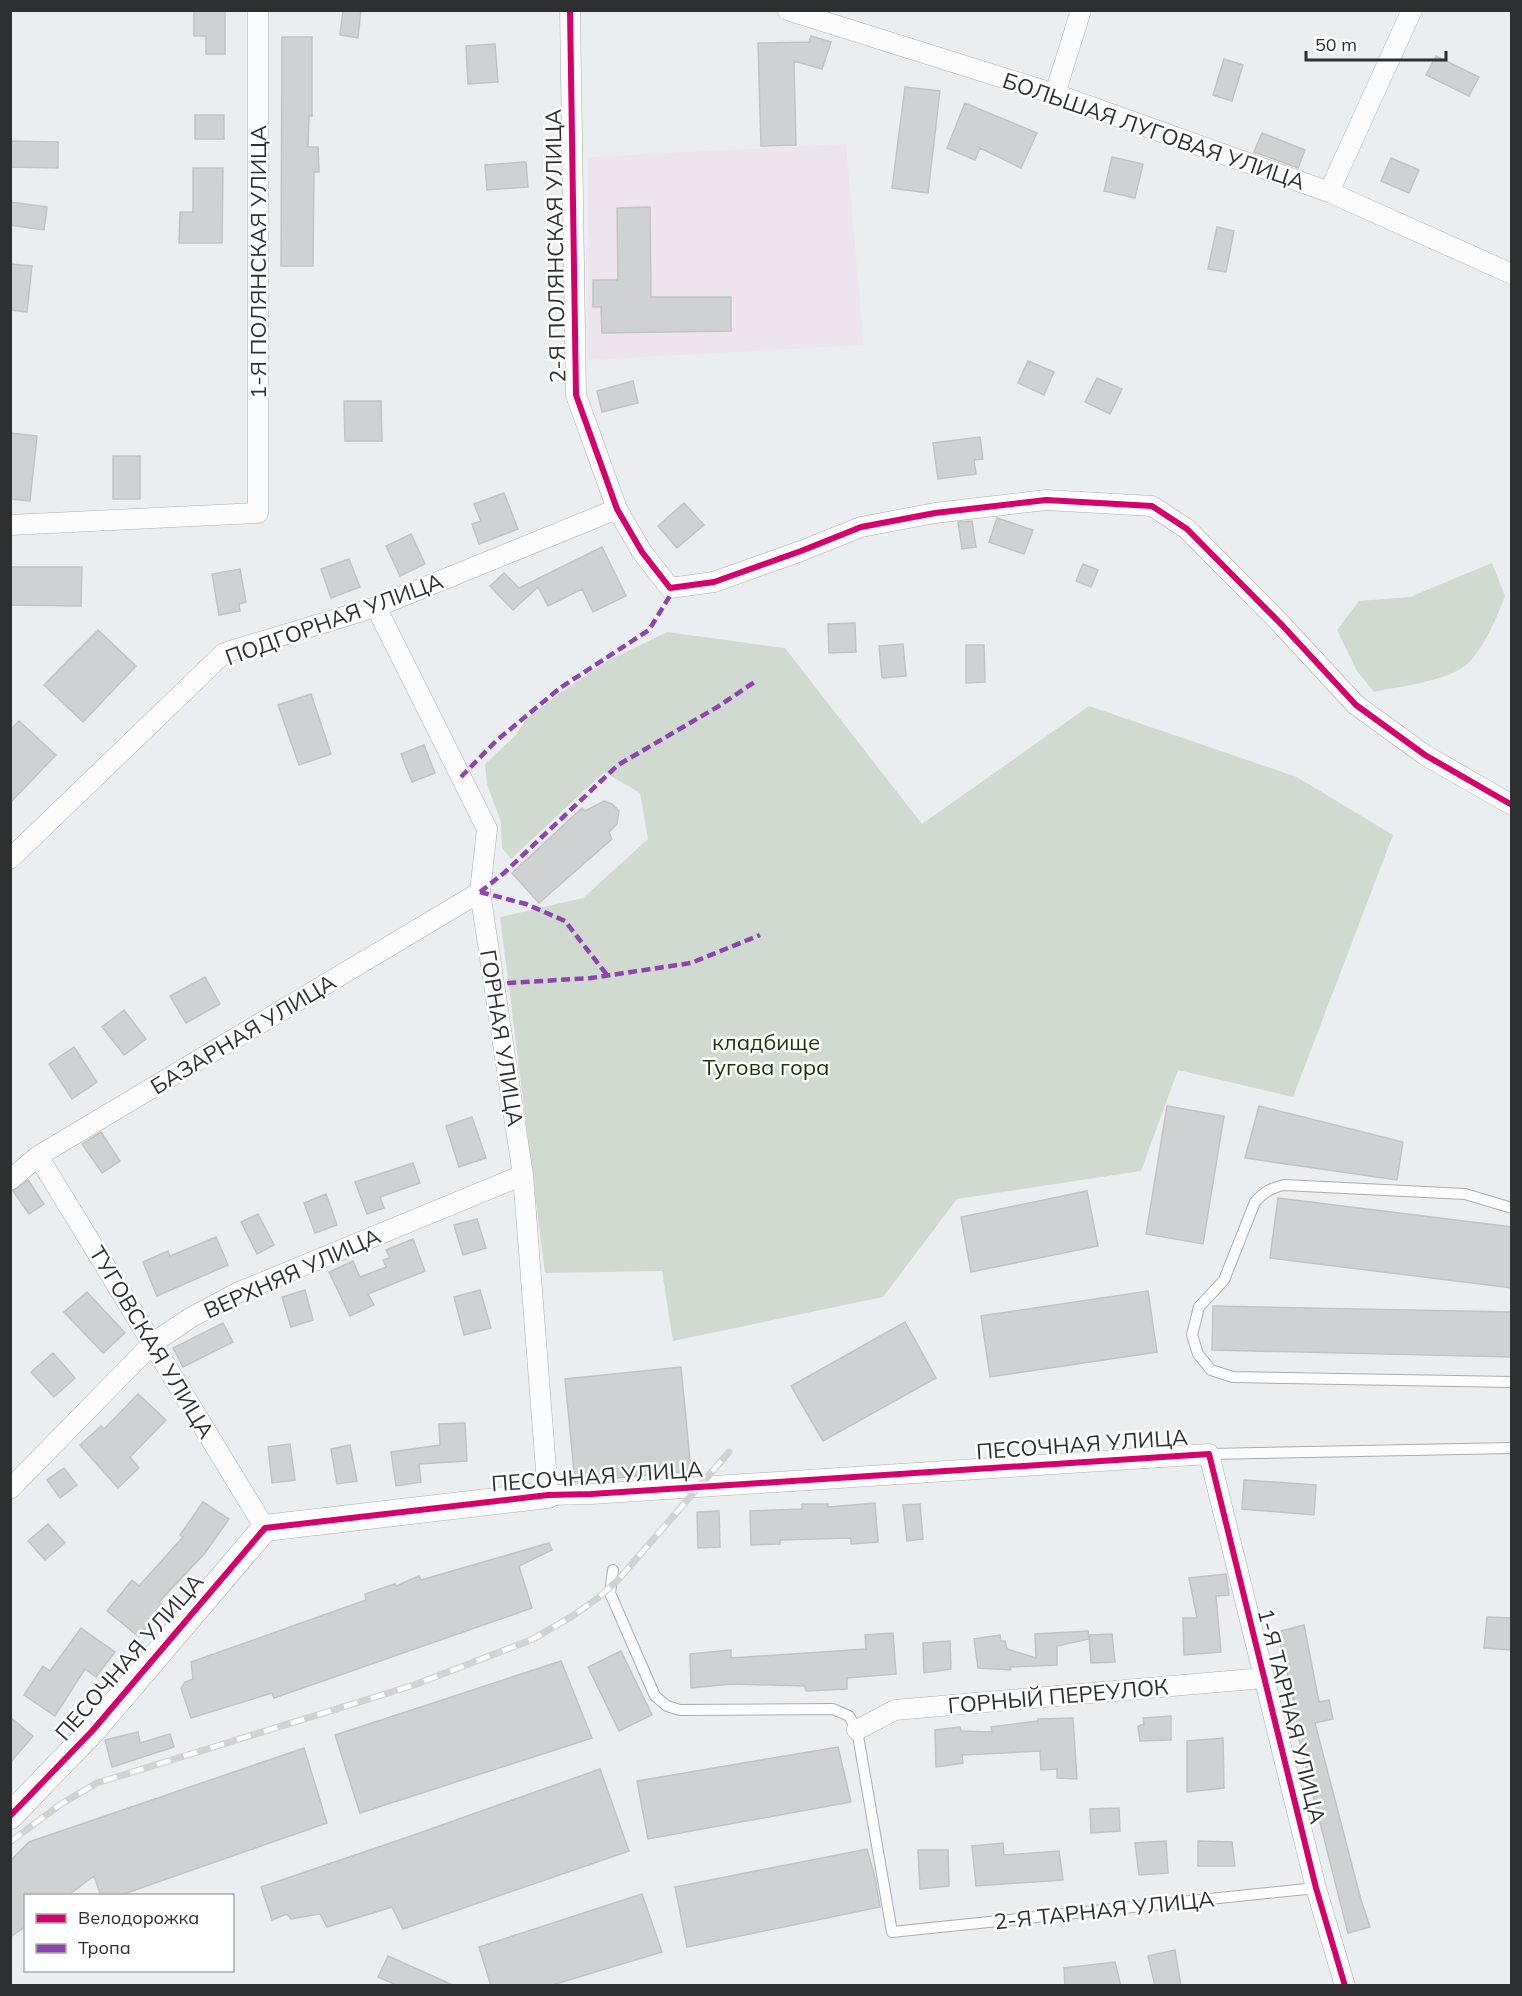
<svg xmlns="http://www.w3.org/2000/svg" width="1522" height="1996" font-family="Mulish,sans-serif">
<rect width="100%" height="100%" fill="#ebeef0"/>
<path fill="#eee4ed" d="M846 144 864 345 588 360V157Z"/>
<path fill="#d1dad0" d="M1492 563 1505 596C1497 617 1480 659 1459 670 1434 683 1402 686 1374 692L1357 671 1337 630 1359 601 1410 597Z
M667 632 785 648 922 824 1089 706 1297 777 1393 835 1293 1097 1178 1070 1141 1171 957 1199 883 1297 673 1341 662 1271 545 1273 500 917 583 898 648 839 640 793 604 772 511 859 502 848 501 822 487 784 485 764 516 735 526 719 560 693 607 661Z"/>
<path fill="#d0d1d3" stroke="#c1c2c4" stroke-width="1.5" d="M194 10H225V54H206V36H194Z
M343 10H361L358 38 340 35Z
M811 36 831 42 822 69 794 61 796 145 761 146 758 43 809 42Z
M282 37H312V116H309L308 147H318L319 172H314L313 266H281Z
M495 44 498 82 468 84 466 46Z
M1436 56 1479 77 1469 96 1426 75Z
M1224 59 1243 65 1232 101 1213 95Z
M905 87 940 91 928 193 892 188Z
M965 103 1037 133 1021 168 980 148 975 160 947 148Z
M195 115H224V139H195Z
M1262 133 1305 150 1298 168 1254 152Z
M10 141 58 142V168L10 167Z
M1112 157 1143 164 1135 198 1104 191Z
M1391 158 1419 170 1409 193 1381 181Z
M526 162 528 187 487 190 485 165Z
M193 168H223L222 243H179L180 212H193Z
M10 202 47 207 44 230 10 225Z
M650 207 651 297H731V331L602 333 601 307H593V280H618L617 208Z
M1217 227 1234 231 1226 272 1208 269Z
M10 264 32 266 27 312 10 310Z
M1028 361 1054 372 1044 395 1018 383Z
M1097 378 1122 389 1110 414 1085 402Z
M633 381 638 403 602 412 597 391Z
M344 401H381L382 441H345Z
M10 433 37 436 30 501 10 499Z
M980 437 983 459 974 460 976 474 938 479 933 443Z
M113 456H140V499H113Z
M504 493 518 529 479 544 472 524 481 521 474 504Z
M684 503 704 525 677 548 658 526Z
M997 518 1033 530 1024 554 989 542Z
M972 521 976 547 962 549 958 522Z
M411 534 425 564 400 576 386 546Z
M602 547 626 596 593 612 582 589 548 606 538 587 513 610 490 586 504 573 519 588Z
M349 559 360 587 331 598 321 569Z
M1083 564 1098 570 1091 587 1076 581Z
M10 567H82L81 606 10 605Z
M240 569 246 602 239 604 240 611 219 615 212 574Z
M855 623 856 652 829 653 828 624Z
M98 630 136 666 83 722 44 685Z
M903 644 906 676 882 678 879 646Z
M966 645H984L985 682 966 683Z
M311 694 331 754 299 765 278 705Z
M19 721 56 755 10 803V730Z
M424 745 435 773 412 782 401 754Z
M604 801 612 804 619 811 617 824 609 832 612 839 539 903 512 873 582 808 585 811Z
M205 977 220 1004 186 1023 170 996Z
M124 1010 146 1039 124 1055 102 1027Z
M74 1047 97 1082 72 1099 49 1064Z
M1167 1106 1224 1116 1203 1244 1146 1234Z
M1259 1106 1403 1142 1397 1180 1245 1158Z
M472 1117 486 1158 459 1167 446 1126Z
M101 1132 120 1161 102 1173 82 1144Z
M413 1163 420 1183 380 1197 384 1208 367 1214 355 1182Z
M28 1180 44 1204 29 1214 13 1191Z
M1087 1191 1098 1246 971 1272 961 1217Z
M326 1194 337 1225 315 1233 304 1203Z
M1278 1198 1512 1227V1288L1270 1258Z
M258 1214 274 1245 257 1254 241 1222Z
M477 1219 486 1248 463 1255 454 1225Z
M216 1237 228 1265 157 1296 143 1262 168 1251 170 1256Z
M413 1239 425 1271 368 1294 374 1305 350 1316 329 1272 353 1261 360 1277 386 1267 383 1260 390 1258 386 1250Z
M305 1290 313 1320 291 1327 282 1297Z
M480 1290 491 1328 464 1335 454 1297Z
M1148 1291 1157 1352 990 1377 981 1316Z
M87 1292 125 1333 103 1353 64 1312Z
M1213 1306 1512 1312V1357L1212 1350Z
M905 1322 936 1378 823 1441 791 1386Z
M223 1323 233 1342 183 1367 173 1348Z
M53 1353 75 1378 54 1397 31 1372Z
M681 1367 691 1471 575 1482 565 1379Z
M138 1394 166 1420 130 1457 139 1468 118 1488 80 1445 101 1426 104 1429Z
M465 1423 467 1461 419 1464 421 1482 396 1486 391 1452 440 1445 439 1424Z
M290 1444 295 1480 272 1483 268 1447Z
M350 1445 357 1481 337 1484 331 1449Z
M64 1468 77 1485 60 1498 47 1480Z
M1244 1480 1316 1485 1314 1515 1242 1509Z
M203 1502 229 1519 205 1553 159 1602 164 1606 139 1637 107 1611 132 1580 139 1586 183 1537 180 1535Z
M875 1503 878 1542 851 1544V1538L780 1540V1544L751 1545 750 1511 802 1509V1504H828V1507Z
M920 1504 923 1539 907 1541 903 1505Z
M719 1511 720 1547 698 1548 697 1512Z
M48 1524 65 1543 45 1560 28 1541Z
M549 1543 552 1550 519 1566 532 1608 274 1698 272 1693 191 1718 181 1688 185 1682 193 1679 191 1662 366 1600 365 1594 395 1584 396 1586 419 1576 421 1580Z
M1226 1574 1229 1595 1216 1596 1221 1652 1184 1655 1183 1618H1197L1189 1578Z
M1487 1617 1512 1618V1650L1484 1648Z
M1304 1625 1319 1702 1329 1700 1333 1719 1315 1723 1361 1900 1370 1927 1348 1933 1296 1728 1289 1730 1285 1709 1295 1706 1277 1632Z
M81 1628 115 1652 96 1677 85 1669 55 1716 24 1695 43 1666 50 1671Z
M1088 1631 1089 1639 1057 1646V1665L1010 1667 1011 1670 978 1668 974 1639 1000 1635 1001 1641H1005L1007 1649 1036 1658 1035 1634Z
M893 1633 896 1674 847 1678V1689L806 1691 805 1686 732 1684 691 1688 690 1654 731 1650V1658L866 1649 865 1635Z
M1112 1634 1115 1662 1091 1663 1089 1635Z
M950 1641 951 1669 924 1673 923 1643Z
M621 1651 652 1715 619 1731 588 1667Z
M561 1661 592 1738 360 1813 335 1735Z
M1171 1716V1740L1140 1741 1138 1726 1144 1724 1143 1718Z
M10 1717 33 1736 10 1763Z
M1073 1718 1077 1779 1057 1778V1769L1041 1770 1040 1751 962 1755 963 1763 936 1767 935 1730 960 1727 961 1731 992 1732 991 1727 1038 1721V1719Z
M138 1732 140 1743 170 1734 174 1747 112 1767 105 1740Z
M1223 1738 1224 1788 1187 1792V1741Z
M838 1747 851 1802 648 1839 637 1781Z
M304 1748 327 1823 118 1896H101L94 1876 67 1896H26V1926L10 1937V1861L29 1842Z
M600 1769 629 1851 403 1929 392 1907 327 1927 320 1914 291 1919 287 1914 272 1920 261 1887 411 1836Z
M1119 1808 1120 1831 1091 1833 1090 1809Z
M1166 1841 1168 1873 1139 1875 1135 1843Z
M1198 1841 1232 1842 1235 1866H1198Z
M1003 1843 1004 1855 1059 1851 1063 1880 976 1886 972 1846Z
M867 1849 875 1878 880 1907 687 1947 675 1887Z
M918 1850H948L949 1886 920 1889Z
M642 1894 662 1952 549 1986H491L479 1947Z
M1175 1950 1181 1986H1155L1148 1956Z
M388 1956 455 1986H399L378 1977Z
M1115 1962 1121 1986H1065L1064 1968Z"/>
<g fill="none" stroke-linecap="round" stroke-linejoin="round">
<g stroke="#aaadaf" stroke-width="12">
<path id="service" d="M1512 1208 1465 1194 1284 1185C1271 1188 1264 1192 1255 1202L1224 1280 1199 1307 1192 1335 1198 1354 1211 1370 1233 1377 1512 1382
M1209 1454 1512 1448
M613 1570 610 1593 655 1696 667 1706 680 1710 833 1709 849 1716 857 1730 892 1932 1316 1888"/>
</g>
<g stroke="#aaadaf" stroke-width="21">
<path id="minor" d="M570 10 576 395 617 509 642 552 670 588 714 582 801 551 861 527 935 513 1046 500 1152 506 1187 529 1281 624 1356 705 1425 755 1512 805
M787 10 1055 94 1329 192 1512 274
M1055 94 1081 10
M1329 192 1412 10
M10 525 258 513V10
M376 607 487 829 480 892 523 1175 548 1495 591 1494 1209 1454 1316 1888 1345 1986
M10 859 224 653 376 607 617 509
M38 1156 265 1528
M10 1180 38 1156 480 892
M10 1489 153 1343 190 1318 237 1293 523 1175
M857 1730 895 1710 1264 1678"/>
</g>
<g stroke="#aaadaf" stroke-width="27">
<path id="tertiary" d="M10 1816 93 1730 265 1528 548 1495"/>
</g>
<use href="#service" stroke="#fcfcfd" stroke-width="10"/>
<use href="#minor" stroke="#fcfcfd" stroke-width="20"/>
<use href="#tertiary" stroke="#fcfcfd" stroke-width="26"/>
<g stroke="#d1d2d2" stroke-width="7">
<path id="rail" d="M10 1842 61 1804 97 1783 414 1685 531 1640 571 1617 598 1598 618 1580 729 1452"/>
</g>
<use href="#rail" stroke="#fff" stroke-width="4.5" stroke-dasharray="14" stroke-linecap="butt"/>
<path stroke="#8e44ad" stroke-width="4.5" stroke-dasharray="9 4.5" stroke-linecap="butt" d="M461 777 496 741 560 688 649 630 671 594 670 588
M480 892 504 873 618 765 719 706 756 681
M480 892 526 904 565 921 607 975
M494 986 509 983 591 978 691 963 760 935"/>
<g stroke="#fff" stroke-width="10">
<path id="cycleway" d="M570 10 576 395 617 509 642 552 670 588 714 582 801 551 861 527 935 513 1046 500 1152 506 1187 529 1281 624 1356 705 1425 755 1512 805
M10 1816 93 1730 265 1528 548 1495 591 1494 1209 1454 1316 1888 1345 1986"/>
</g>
<use href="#cycleway" stroke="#d6006c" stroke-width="6"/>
</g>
<g text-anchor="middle" stroke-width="5" stroke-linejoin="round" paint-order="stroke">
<g font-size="22" fill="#2d2f31" stroke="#fff">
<text transform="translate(1154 131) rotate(19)" y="8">БОЛЬШАЯ ЛУГОВАЯ УЛИЦА</text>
<text transform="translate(555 246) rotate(-91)" y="8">2-Я ПОЛЯНСКАЯ УЛИЦА</text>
<text transform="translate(258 262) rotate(-90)" y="8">1-Я ПОЛЯНСКАЯ УЛИЦА</text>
<text transform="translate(334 619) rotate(-20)" y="8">ПОДГОРНАЯ УЛИЦА</text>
<text transform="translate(243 1034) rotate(-31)" y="8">БАЗАРНАЯ УЛИЦА</text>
<text transform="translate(502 1038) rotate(81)" y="8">ГОРНАЯ УЛИЦА</text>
<text transform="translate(292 1273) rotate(-24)" y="8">ВЕРХНЯЯ УЛИЦА</text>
<text transform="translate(152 1342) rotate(59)" y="8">ТУГОВСКАЯ УЛИЦА</text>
<text transform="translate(1082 1444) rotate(-4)" y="8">ПЕСОЧНАЯ УЛИЦА</text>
<text transform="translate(597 1476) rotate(-4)" y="8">ПЕСОЧНАЯ УЛИЦА</text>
<text transform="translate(129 1657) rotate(-49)" y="8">ПЕСОЧНАЯ УЛИЦА</text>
<text transform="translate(1058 1696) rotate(-5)" y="8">ГОРНЫЙ ПЕРЕУЛОК</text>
<text transform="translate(1292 1716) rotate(76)" y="8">1-Я ТАРНАЯ УЛИЦА</text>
<text transform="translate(1104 1910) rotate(-6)" y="8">2-Я ТАРНАЯ УЛИЦА</text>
</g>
<g font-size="22" fill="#1b3605" stroke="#fff">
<text x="766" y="1050">кладбище<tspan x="766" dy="25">Тугова гора</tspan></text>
</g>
</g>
<rect width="1522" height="1996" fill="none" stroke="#2d2f31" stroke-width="24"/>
<rect x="24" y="1894" width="210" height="78" fill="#ffffff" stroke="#abacad" stroke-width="1.5"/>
<rect x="36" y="1914" width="30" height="9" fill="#d6006c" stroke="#abacad" stroke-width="1.5"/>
<text x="78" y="1924" font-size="18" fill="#2d2f31">Велодорожка</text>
<rect x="36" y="1944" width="30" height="9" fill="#8e44ad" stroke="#abacad" stroke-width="1.5"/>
<text x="78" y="1954" font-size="18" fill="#2d2f31">Тропа</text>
<path d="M1306 51v9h140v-9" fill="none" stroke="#2d2f31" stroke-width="3"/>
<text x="1315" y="51" font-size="18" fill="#2d2f31" stroke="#ffffff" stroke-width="4.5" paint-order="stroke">50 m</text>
</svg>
